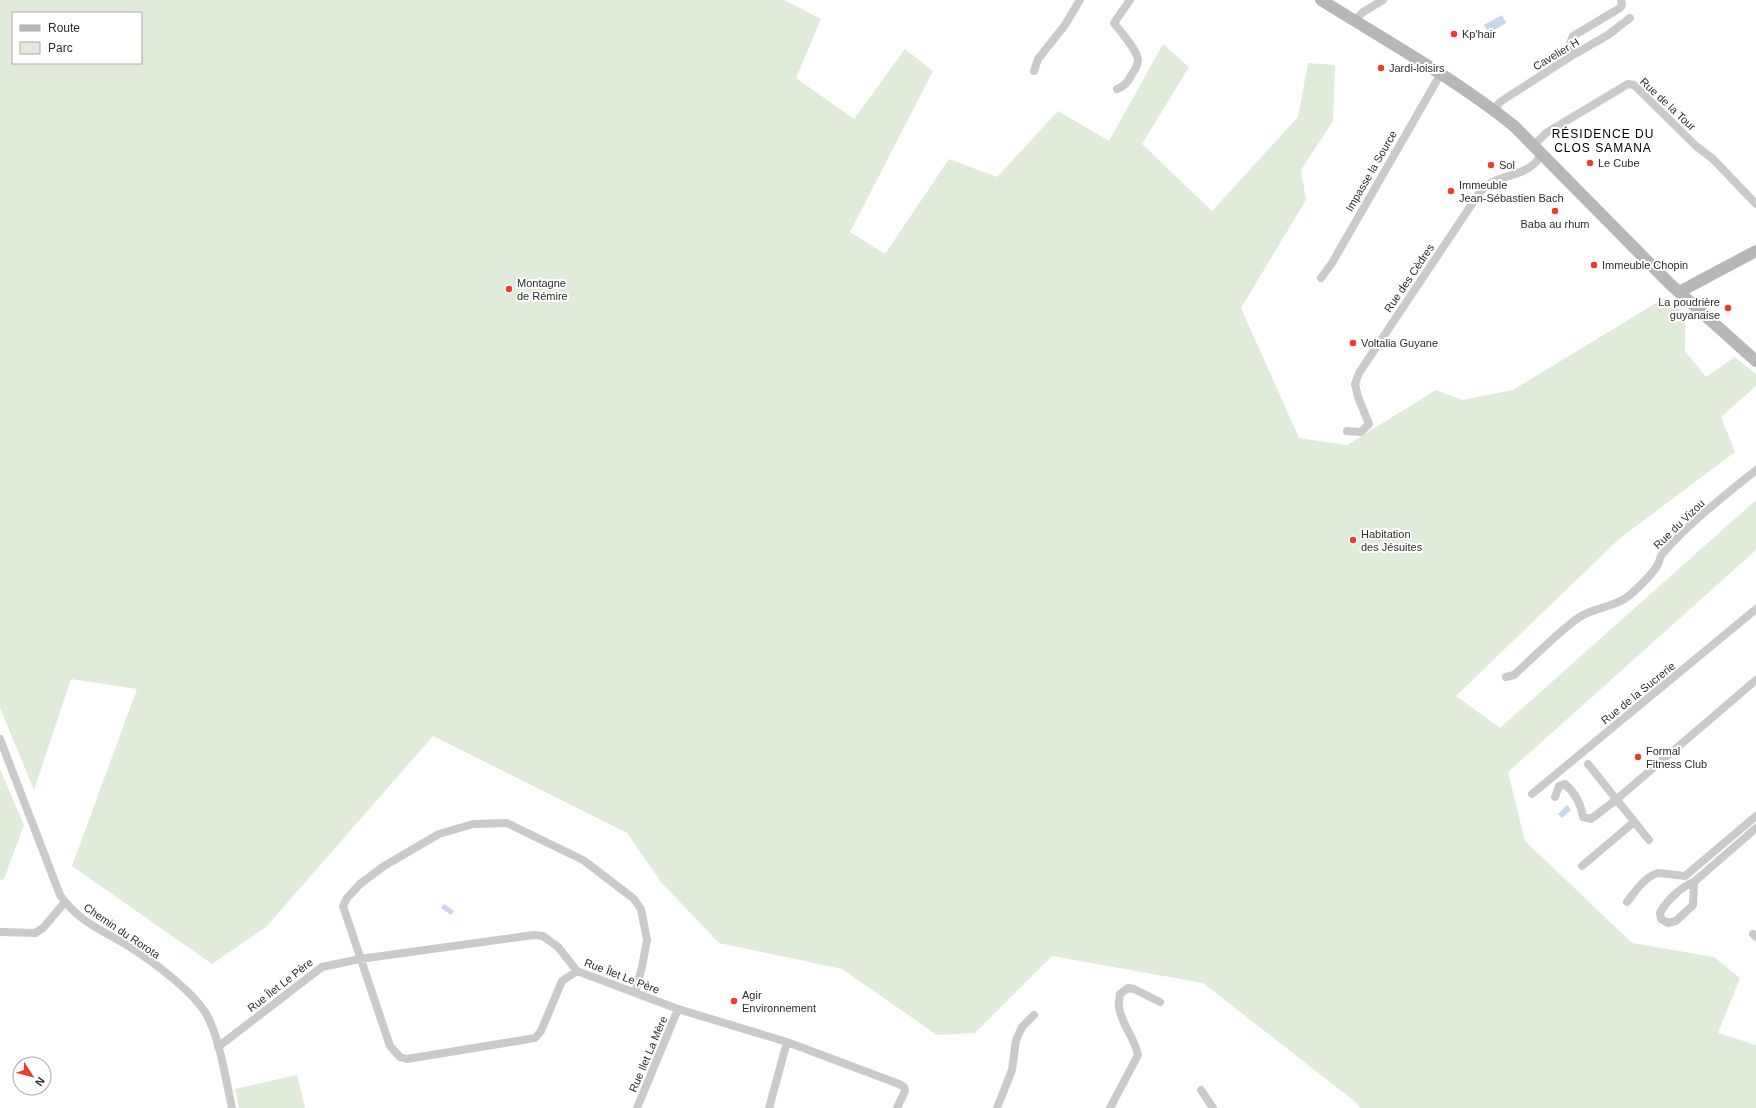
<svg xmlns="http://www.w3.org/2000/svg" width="1756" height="1108" font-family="Helvetica,sans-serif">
<rect width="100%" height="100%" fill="#fff"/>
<path fill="#e0ebda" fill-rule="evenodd" d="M0 0H784L821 19 796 78 854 119 905 49 933 71 850 232 885 254 949 159 997 177 1058 111 1109 141 1163 44 1189 67 1142 144 1212 211 1298 117 1308 63 1335 65 1333 121 1301 170 1306 200 1241 308 1299 438 1347 445 1436 390 1462 400 1513 390 1666 297 1685 315V351L1706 377 1735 357 1756 374V386L1721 417 1735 452 1619 539 1456 696 1500 728 1756 500V550L1508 772 1525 841 1632 943 1714 957 1740 978 1718 1033 1756 1045V1108H1360L1353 1100 1203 983 1052 956 975 1033 937 1035 842 969 719 943 661 882 627 833 433 736 266 927 212 964 72 866 137 689 71 679 34 790 0 708ZM13 13H141V63H13Z
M0 769 24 825 4 879 0 880Z
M297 1075 305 1108H239L235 1089Z"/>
<path fill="#c6d6ec" d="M1502 15 1506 23 1489 33 1484 25Z
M1567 805 1571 810 1562 818 1558 814Z
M444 904 454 911 451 915 441 908Z"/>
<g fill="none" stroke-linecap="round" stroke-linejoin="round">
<path stroke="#cacaca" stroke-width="8" d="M1354 21 1363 12 1383 0
M1573 55 1569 46 1573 36 1620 8 1622 5 1621 0
M1034 71 1038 59 1065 25 1080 0
M1117 89C1125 86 1128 82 1132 74 1135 70 1138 65 1138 60 1137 50 1121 32 1114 23L1130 0
M1494 110 1500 102 1573 55 1608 35 1630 18
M1533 144 1537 142 1546 133 1628 84 1634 85 1696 146 1713 159 1756 204
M1321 278 1332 263 1440 75
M1347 431 1361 432 1369 424 1358 397 1355 384 1359 373 1480 192C1497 173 1517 179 1534 164 1537 162 1539 157 1541 154
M1506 677 1514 675C1535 656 1555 635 1578 618 1593 607 1615 608 1630 595 1640 586 1650 577 1657 566 1660 562 1659 557 1663 553 1690 522 1724 496 1756 470
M0 739 60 895C79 922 100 929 127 945 151 960 190 989 205 1012 219 1034 226 1081 232 1108
M1588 764 1649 840
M1532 794 1756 609
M1555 797 1559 786 1565 784C1574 792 1581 804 1583 817L1591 819 1617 799 1756 680
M1582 866 1634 822
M1694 882 1693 905 1676 921 1668 923 1661 919 1660 913C1666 901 1682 886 1694 882L1756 828
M1627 902C1635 892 1644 877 1658 873L1685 876 1756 816
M0 932 35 933 43 928 65 902
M1753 934 1756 937
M577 971 562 981 541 1031 535 1038 407 1059 400 1057 390 1046 343 906 347 898 360 884 384 866 439 834 473 824 507 823 583 860 633 898 641 909 647 940 642 967 635 993
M218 1047 322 967 360 959 534 935 543 936 558 947 577 971 678 1009 787 1042 899 1084 904 1087 905 1091 897 1108
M1201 1090 1213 1108
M637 1108 678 1009
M769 1108 787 1042
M997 1108 1012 1070 1016 1040 1022 1027 1034 1015
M1110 1108 1138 1055C1135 1038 1121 1024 1119 1007 1118 1003 1120 998 1120 994L1128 988 1134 989 1160 1002"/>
<path stroke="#b7b7b7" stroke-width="12" d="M1321 0C1385 40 1454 78 1514 126L1670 284 1756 361
M1679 292 1756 251"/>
</g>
<g fill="#e93e2a" stroke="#fff" stroke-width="1.5">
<circle cx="1454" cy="34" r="4"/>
<circle cx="1381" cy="68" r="4"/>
<circle cx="1590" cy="163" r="4"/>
<circle cx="1491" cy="165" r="4"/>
<circle cx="1451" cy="191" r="4"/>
<circle cx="1555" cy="211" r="4"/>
<circle cx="1594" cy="265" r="4"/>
<circle cx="509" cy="289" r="4"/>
<circle cx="1728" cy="308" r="4"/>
<circle cx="1353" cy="343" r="4"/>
<circle cx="1353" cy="540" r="4"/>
<circle cx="1638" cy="757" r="4"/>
<circle cx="734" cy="1001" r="4"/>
</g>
<g text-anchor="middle" stroke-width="4" stroke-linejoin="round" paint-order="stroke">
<g font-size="11" fill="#2d2d2d" stroke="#fff" text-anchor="start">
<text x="1462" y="38">Kp'hair</text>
<text x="1389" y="72">Jardi-loisirs</text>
<text x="1598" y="167">Le Cube</text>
<text x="1499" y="169">Sol</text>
<text x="1459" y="189">Immeuble<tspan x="1459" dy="13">Jean-Sébastien Bach</tspan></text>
<text x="1555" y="228" text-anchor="middle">Baba au rhum</text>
<text x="1602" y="269">Immeuble Chopin</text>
<text x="517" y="287">Montagne<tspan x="517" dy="13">de Rémire</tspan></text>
<text x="1720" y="306" text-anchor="end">La poudrière<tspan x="1720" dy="13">guyanaise</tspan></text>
<text x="1361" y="347">Voltalia Guyane</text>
<text x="1361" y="538">Habitation<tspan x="1361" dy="13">des Jésuites</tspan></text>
<text x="1646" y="755">Formal<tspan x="1646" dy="13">Fitness Club</tspan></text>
<text x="742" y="999">Agir<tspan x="742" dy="13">Environnement</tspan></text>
</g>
<g font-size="11" fill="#2d2d2d" stroke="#fff">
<text transform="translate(1556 54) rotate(-31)" y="4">Cavelier H</text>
<text transform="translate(1668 104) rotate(43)" y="4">Rue de la Tour</text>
<text transform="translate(1371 171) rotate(-60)" y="4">Impasse la Source</text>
<text transform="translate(1409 278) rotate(-56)" y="4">Rue des Cèdres</text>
<text transform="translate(1679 524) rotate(-44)" y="4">Rue du Vizou</text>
<text transform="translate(1638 693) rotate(-39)" y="4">Rue de la Sucrerie</text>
<text transform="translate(122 931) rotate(34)" y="4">Chemin du Rorota</text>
<text transform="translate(622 976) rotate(21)" y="4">Rue Îlet Le Père</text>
<text transform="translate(280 985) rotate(-38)" y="4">Rue Îlet Le Père</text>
<text transform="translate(648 1054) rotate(-67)" y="4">Rue Ilet La Mère</text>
</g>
<g font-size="12" letter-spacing="1" fill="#000" stroke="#fff">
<text x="1603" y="138">RÉSIDENCE DU<tspan x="1603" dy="14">CLOS SAMANA</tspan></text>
</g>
</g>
<rect x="12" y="12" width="130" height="52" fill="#ffffff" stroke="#ababab"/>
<rect x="20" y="25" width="20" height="6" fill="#b7b7b7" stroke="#ababab"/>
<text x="48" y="32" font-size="12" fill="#2d2d2d">Route</text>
<rect x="20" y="42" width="20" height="12" fill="#e0ebda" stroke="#ababab"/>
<text x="48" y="52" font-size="12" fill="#2d2d2d">Parc</text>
<g transform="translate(32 1076) rotate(126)"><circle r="19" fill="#ffffff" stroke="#ababab"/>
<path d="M0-3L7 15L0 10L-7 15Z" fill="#e93e2a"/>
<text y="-6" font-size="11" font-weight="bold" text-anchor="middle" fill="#2d2d2d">N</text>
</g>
</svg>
